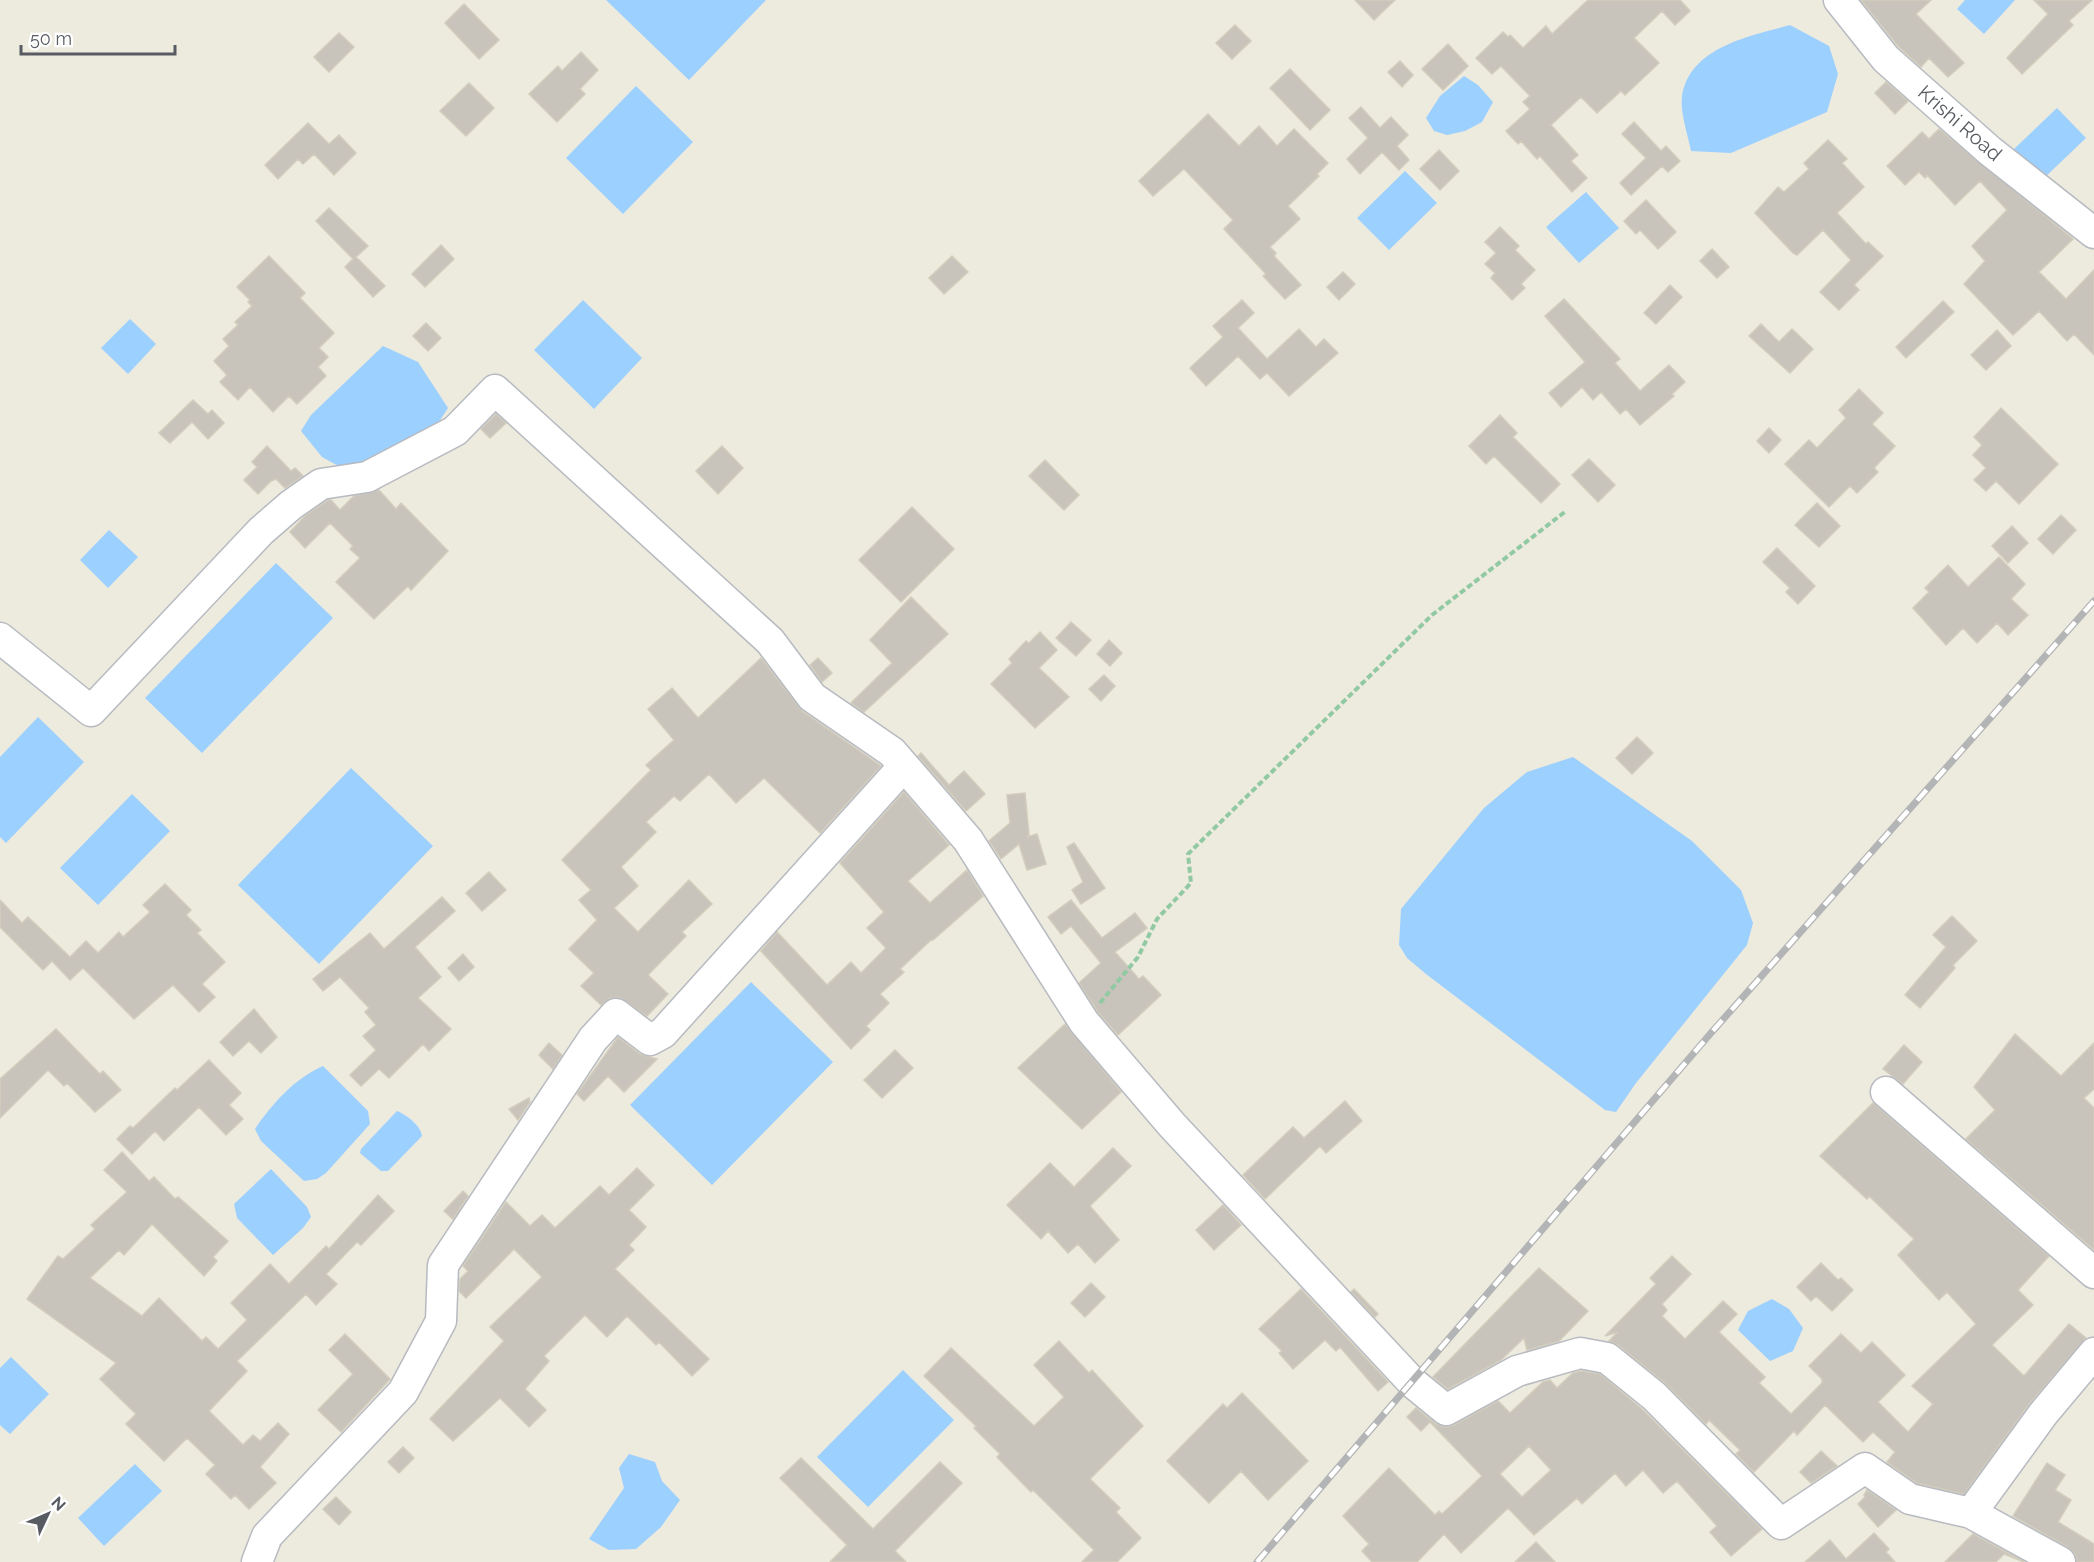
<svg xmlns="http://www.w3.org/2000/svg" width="2094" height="1562" font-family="Raleway,sans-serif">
<rect width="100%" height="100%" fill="#edeade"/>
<path fill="#9cd0ff" d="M606 0H766L689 80Z
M1965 0H2015L1984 34 1957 9Z
M1790 25 1829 46 1838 74 1827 112 1731 153 1691 151C1688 135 1680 113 1682 97 1689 47 1750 36 1790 25Z
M1464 76 1478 85 1493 102 1482 122 1465 131 1447 135 1434 131 1426 118 1440 96Z
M636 86 693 142 623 214 566 158Z
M2057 108 2086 138 2042 180 2013 150Z
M1405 171 1437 203 1389 250 1357 218Z
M1586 192 1619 228 1579 263 1546 227Z
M583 300 642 358 594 409 534 350Z
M130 319 156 344 128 374 101 348Z
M383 346 418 362 448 408 435 428 355 475 322 457 301 431 311 415Z
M109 530 138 557 108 588 80 560Z
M276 563 333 618 202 753 145 698Z
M38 717 84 762 6 843 0 837V757Z
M1573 757 1692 841 1741 890 1753 923 1747 945 1636 1083 1616 1112 1605 1110 1426 974 1407 958 1399 945 1401 909 1484 808 1527 772Z
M351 768 433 846 319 964 238 885Z
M132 794 170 831 98 905 60 868Z
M751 982 833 1062 712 1185 630 1105Z
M323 1066 368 1111 370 1124 326 1173 317 1179 304 1181 261 1141 255 1129C272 1104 295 1078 323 1066Z
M397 1111C407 1115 421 1126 422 1136L388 1171H381L360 1153 361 1149Z
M271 1169 307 1207 311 1217 303 1228 273 1255 237 1218 234 1204Z
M1772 1299 1789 1309 1803 1328 1793 1351 1770 1361 1738 1330 1748 1311Z
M11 1357 49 1394 10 1434 0 1425V1368Z
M903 1370 954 1420 868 1507 817 1457Z
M629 1454 655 1462 662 1481 680 1500 661 1527 636 1549 609 1550 589 1539 624 1488 619 1468Z
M135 1464 162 1491 104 1546 78 1518Z"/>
<path fill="#c8c4bc" stroke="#d2ccbc" stroke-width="1.5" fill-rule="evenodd" d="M1355 0H1395L1374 20Z
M1588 0H1680L1690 11 1675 25 1662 11 1634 38 1659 63 1625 95 1621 91 1597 113 1581 97 1551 125 1578 155 1571 161 1587 178 1572 192 1540 156 1537 159 1521 141 1518 144 1506 131 1530 109 1523 102 1530 96 1501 66 1492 74 1476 58 1503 32 1508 37 1510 35 1523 48 1546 26 1552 34Z
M1861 0H1931L1916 14 1964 63 1948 77 1929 58 1921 67 1899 47Z
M2034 0H2092L2069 21 2073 25 2022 74 2007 58 2048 14Z
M464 4 499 40 479 59 445 23Z
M1235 25 1251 41 1232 59 1216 43Z
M339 33 354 47 329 72 314 57Z
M1448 44 1468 66 1443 90 1422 69Z
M581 52 598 70 580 89 585 94 557 122 529 94 558 66 562 71Z
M1400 61 1413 75 1402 87 1388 72Z
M1290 69 1330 110 1310 130 1270 88Z
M1886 82 1908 101 1895 114 1875 93Z
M469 83 494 108 466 136 440 111Z
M1361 107 1380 128 1391 117 1408 135 1397 146 1409 160 1399 170 1382 152 1360 174 1347 159 1368 138 1349 118Z
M1208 114 1239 146 1259 126 1277 146 1294 129 1328 163 1317 174 1319 176 1288 206 1300 219 1270 247 1276 253 1274 256 1301 285 1285 299 1263 276 1266 274 1224 229 1233 220 1184 169 1153 196 1139 181Z
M1634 122 1661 151 1666 146 1680 161 1668 172 1662 166 1631 195 1620 183 1646 158 1622 134Z
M308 123 329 144 339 135 356 153 334 175 314 154 303 164 298 159 278 179 265 165Z
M1939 129 2073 239 2039 272 2066 299 2094 270V355L2074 334 2067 341 2039 311 2013 335 1964 284 1985 261 1972 246 2007 210 1980 181 1955 205 1927 175 1925 178 1919 172 1905 185 1887 166 1922 132 1929 139Z
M1828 140 1847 159 1842 163 1864 187 1837 213 1866 244 1868 242 1883 256 1854 285 1859 290 1839 310 1820 292 1851 260 1823 230 1797 255 1793 253 1755 213 1778 187 1784 192 1809 169 1804 163Z
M1439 150 1459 171 1440 190 1420 169Z
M1646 200 1676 232 1658 249 1640 230 1636 234 1624 221Z
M329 208 368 246 356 257 385 286 373 297 345 267 353 259 316 221Z
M1500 227 1519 246 1515 250 1535 270 1521 284 1525 288 1512 300 1491 278 1495 273 1485 264 1496 253 1485 242Z
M441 245 454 259 425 287 412 274Z
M1712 249 1729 267 1717 278 1700 261Z
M269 256 305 293 300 298 334 333 319 348 328 357 318 367 326 376 297 404 289 396 273 412 250 387 238 400 220 382 227 375 214 361 229 346 223 339 238 325 235 322 252 306 248 302 250 300 237 287Z
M952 256 968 272 944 294 929 278Z
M1343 272 1355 284 1339 300 1327 287Z
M1670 285 1682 297 1656 324 1644 313Z
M1564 299 1620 359 1615 363 1640 391 1669 365 1685 382 1672 394 1674 396 1640 425 1626 409 1620 414 1601 392 1593 400 1582 387 1561 407 1549 393 1585 362 1545 316Z
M1242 300 1254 313 1238 328 1267 359 1299 329 1316 347 1324 339 1338 353 1289 396 1267 373 1260 379 1238 356 1206 386 1190 368 1223 337 1213 326Z
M1943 301 1954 312 1906 358 1896 347Z
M426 323 441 338 428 351 413 336Z
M1761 324 1779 342 1792 329 1813 349 1790 373 1749 336Z
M1997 330 2011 346 1986 370 1971 355Z
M1859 389 1883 413 1872 424 1895 446 1874 468 1878 472 1857 493 1850 486 1829 507 1785 464 1809 440 1817 448 1846 418 1839 410Z
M193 400 208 414 212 410 224 423 208 439 192 422 170 443 159 433Z
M2001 408 2058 464 2019 504 1996 481 1986 491 1974 480 1986 468 1973 455 1982 445 1974 437Z
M496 414 506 423 490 438 481 429Z
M1500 415 1517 433 1513 437 1560 484 1541 503 1494 456 1486 464 1469 446Z
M1769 428 1781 440 1769 453 1757 441Z
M267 446 291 471 295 468 303 476 285 488 276 479 271 481 258 494 244 480 257 467 252 462Z
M722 446 743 468 718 494 696 471Z
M1589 459 1615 485 1598 502 1572 475Z
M1045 460 1079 495 1064 510 1029 476Z
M379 490 396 509 401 503 448 551 411 590 408 586 374 619 336 582 360 558 350 549 353 546 330 523 305 548 290 532 305 516 328 500H331L340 510 354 496Z
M1817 503 1840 526 1819 547 1795 525Z
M912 507 954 549 901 602 859 560Z
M2061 515 2076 530 2053 554 2038 539Z
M2012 526 2028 543 2008 563 1992 546Z
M1777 548 1815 586 1798 604 1786 592 1790 588 1763 562Z
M1999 557 2025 584 2011 599 2028 615 2008 635 1997 623 1977 643 1963 628 1946 645 1913 608 1929 592 1925 588 1948 565 1968 587Z
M911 597 948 634 864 712 851 703 892 663 870 640Z
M1071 622 1091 640 1076 656 1056 638Z
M1040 632 1057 650 1039 668 1069 697 1035 728 991 684 1012 663 1009 659 1026 641 1029 643Z
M1109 640 1122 653 1110 666 1097 654Z
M761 658 802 711 881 766 820 833 764 778 736 803 709 774 680 801 674 796 646 822 656 832 621 867 638 886 614 908 638 932 689 880 712 904 682 932 686 936 648 975 668 994 647 1016 619 997 610 998 601 1005 581 986 594 973 569 949 597 920 579 900 591 890 562 860 651 770 646 765 674 740 648 709 672 688 698 718Z
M818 658 832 673 822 682 810 665Z
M1104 675 1115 686 1101 701 1089 689Z
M1637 737 1653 753 1632 774 1616 758Z
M921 753 949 785 964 771 985 794 966 811 918 756Z
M904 792 949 845 908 881 930 903 967 870 983 896 933 940 932 939 900 969 904 972 880 994 889 1003 866 1026 870 1030 851 1049 761 951 777 932 827 985 851 962 861 973 886 948 867 928 884 912 840 863Z
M1025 793 1029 835 1027 837 1037 834 1046 864 1027 870 1019 844 1001 859 989 841 1010 823 1007 795Z
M1074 843 1105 888 1081 904 1072 890 1083 882 1067 847Z
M489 872 506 890 482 911 466 893Z
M165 884 191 910 186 915 201 930 197 933 225 962 202 984 215 997 199 1012 173 985 134 1019 83 968 70 980 52 961 43 970 0 927V900L22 923 28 917 70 957 86 941 98 953 119 932 123 937 150 912 143 905Z
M442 897 455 911 415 947 441 977 418 998 451 1029 429 1051 423 1044 389 1078 379 1069 361 1086 350 1075 376 1050 363 1036 376 1025 365 1012 369 1008 340 977 323 991 313 979 370 933 384 949Z
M1071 900 1102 938 1135 913 1147 928 1115 952 1139 979 1143 976 1161 995 1118 1035 1098 1012 1079 983 1101 963 1071 926 1061 934 1048 917Z
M1952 916 1977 941 1953 965 1955 968 1920 1008 1905 995 1946 947 1933 935Z
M463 954 474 967 459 981 448 968Z
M254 1009 277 1037 261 1053 249 1041 233 1056 220 1042Z
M1065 1024 1121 1092 1082 1129 1018 1068Z
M56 1029 100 1074 103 1071 121 1090 95 1112 67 1083 64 1086 48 1070 0 1118V1079Z
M2015 1034 2061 1076 2094 1043V1089L2084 1098 2094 1108V1250L1966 1139 1995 1110 1974 1087Z
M618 1037 640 1054 657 1059 624 1092 608 1076 584 1101 577 1094Z
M549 1043 562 1055 553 1069 539 1055Z
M1904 1045 1922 1062 1903 1084 1883 1069Z
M895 1050 913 1068 882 1098 864 1080Z
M209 1060 241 1093 229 1105 243 1119 226 1135 199 1107 164 1141 155 1131 132 1154 117 1139 130 1126 133 1128 175 1088 177 1090Z
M529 1098 530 1102 518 1120 509 1109Z
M1345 1101 1362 1121 1326 1153 1320 1146 1265 1199 1243 1175 1293 1127 1304 1138Z
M1873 1103 2049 1256 2018 1290 2033 1305 1992 1345 2024 1376 2069 1324 2086 1338 2029 1404 1964 1494 1917 1483 1887 1462 1895 1452 1873 1432 1863 1442 1825 1405 1797 1435 1794 1431 1754 1472 1736 1454 1740 1450 1709 1420 1706 1424 1665 1383 1618 1345 1609 1341 1618 1332 1605 1336 1656 1284 1650 1278 1672 1256 1691 1274 1662 1304 1667 1310 1662 1316 1685 1339 1723 1301 1737 1314 1719 1332 1765 1377 1759 1383 1791 1414 1822 1383V1379L1809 1366 1841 1334 1861 1353 1872 1342 1905 1375 1878 1402 1908 1432 1933 1404 1912 1386 1976 1324 1947 1292 1939 1300 1898 1255 1914 1239 1869 1196 1867 1199 1820 1156Z
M1113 1148 1131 1166 1090 1206 1119 1240 1095 1263 1078 1244 1068 1253 1048 1231 1041 1239 1007 1205 1050 1163 1074 1187Z
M122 1152 149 1181 154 1177 175 1199 178 1197 228 1241 213 1257 217 1261 204 1276 152 1224 124 1255 119 1250 90 1278 142 1316 159 1298 202 1341 206 1337 218 1349 247 1320 231 1303 270 1264 289 1284 326 1246 329 1249 378 1195 394 1211 361 1245 357 1242 326 1274 337 1284 316 1305 306 1294 237 1361 247 1371 209 1411 243 1445 253 1435 260 1441 278 1423 289 1434 260 1467 276 1483 249 1509 235 1495 231 1499 206 1474 215 1465 187 1438 164 1461 126 1424 136 1414 100 1379 116 1363 27 1299 58 1256 63 1259 95 1229 91 1225 127 1192 104 1170Z
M637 1168 654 1185 629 1210 646 1227 629 1245 634 1250 615 1269 709 1359 692 1376 659 1342 656 1345 627 1316 607 1337 585 1315 544 1356 549 1361 525 1389 546 1410 529 1427 500 1398 453 1441 430 1419 504 1341 490 1327 542 1277 514 1249 466 1298 459 1291 460 1279 468 1271 463 1266 506 1202 530 1226 542 1215 555 1228 600 1186 609 1195Z
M463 1191 468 1196 453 1219 444 1211Z
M1223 1205 1241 1225 1214 1250 1196 1230Z
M1821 1263 1838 1280 1841 1278 1853 1290 1832 1311 1816 1296 1811 1301 1797 1287Z
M1539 1268 1588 1311 1559 1341 1527 1350 1524 1338 1501 1360 1448 1389 1433 1377Z
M1091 1283 1105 1297 1085 1317 1071 1303Z
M1301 1289 1388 1382 1378 1391 1340 1347 1336 1351 1325 1340 1293 1369 1279 1353 1282 1351 1259 1329Z
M1354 1289 1378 1314 1375 1317 1351 1292Z
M345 1334 390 1379 341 1432 318 1410 353 1374 329 1350Z
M1059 1341 1089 1373 1092 1370 1143 1426 1090 1479 1120 1508 1116 1512 1141 1538 1117 1562H1082L1094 1550 1033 1490 1031 1492 997 1457 1000 1454 974 1428 976 1426 924 1376 951 1348 1034 1426 1064 1397 1034 1365Z
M1581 1371 1600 1374 1642 1409 1762 1529 1731 1556 1710 1532 1717 1526 1677 1481 1663 1493 1643 1470 1626 1486 1615 1473 1582 1504 1577 1498 1534 1535 1508 1508 1461 1553 1444 1534 1417 1562H1372L1362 1551 1369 1544 1343 1516 1389 1468 1435 1515 1439 1511 1442 1514 1482 1476 1430 1422 1421 1431 1407 1417 1416 1408 1436 1424 1445 1427 1454 1425 1498 1401 1510 1413 1543 1382 1550 1380 1557 1388 1573 1373ZM1529 1446 1551 1470 1522 1497 1500 1474Z
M1242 1393 1308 1461 1268 1500 1241 1471 1209 1503 1167 1461 1223 1404 1227 1408Z
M403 1447 414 1458 399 1473 388 1462Z
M1821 1451 1837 1466 1811 1483 1800 1472Z
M801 1458 873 1529 940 1462 962 1483 895 1551 906 1562H830L847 1545 780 1478Z
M2047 1463 2065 1475 2055 1490 2071 1500 2058 1522 2094 1544V1562H2077L2075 1554 2068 1547 2013 1516Z
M1867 1490 1896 1510 1878 1527 1858 1504 1865 1497 1864 1495Z
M336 1497 351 1512 339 1525 323 1509Z
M1874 1533 1889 1549 1886 1552 1895 1562H1805L1830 1540 1846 1559Z
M1973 1534 2024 1562 2004 1554 1996 1562H1945Z
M1536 1542 1555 1562H1515Z"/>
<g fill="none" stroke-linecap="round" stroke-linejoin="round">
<g stroke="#b7bac0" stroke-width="33">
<path id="minor" d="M1839 0 1886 59 1990 151 2094 233
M0 638 91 711 261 531 291 505 321 484 367 477 455 431 495 390 770 641 812 697 892 752 968 840 1084 1022 1172 1125 1413 1383 1446 1410 1517 1371 1580 1353 1607 1358 1654 1396 1781 1524 1865 1468 1910 1499 1971 1513 2060 1562
M1886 1092 2094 1273
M1971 1513 2043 1414 2094 1353
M257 1562 267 1536 403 1392 441 1321 443 1265 593 1039 616 1014 650 1040 663 1033 904 766"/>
</g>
<path stroke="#90c9a2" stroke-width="4" stroke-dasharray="6 3" stroke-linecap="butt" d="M1100 1003 1138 957 1157 919 1191 883 1188 854 1432 615 1566 511"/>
<use href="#minor" stroke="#fff" stroke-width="30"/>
<g stroke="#b3b4b5" stroke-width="7">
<path id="rail" d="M1257 1562 1711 1033 2094 601"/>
</g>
<use href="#rail" stroke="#fff" stroke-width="4.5" stroke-dasharray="14" stroke-linecap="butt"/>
</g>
<g text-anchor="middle" stroke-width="6" stroke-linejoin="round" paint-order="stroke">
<g font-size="20" fill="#585c62" stroke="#fff">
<text transform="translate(1960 123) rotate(41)" y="7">Krishi Road</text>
</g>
</g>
<g transform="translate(48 1514) rotate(46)" stroke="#ffffff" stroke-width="4.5" paint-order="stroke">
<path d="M0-4.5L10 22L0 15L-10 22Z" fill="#585c62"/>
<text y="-9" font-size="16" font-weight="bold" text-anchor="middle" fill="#585c62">N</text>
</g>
<path d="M21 45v9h154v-9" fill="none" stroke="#585c62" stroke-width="3"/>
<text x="30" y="45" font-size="18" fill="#585c62" stroke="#ffffff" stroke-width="4.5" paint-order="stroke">50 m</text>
</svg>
